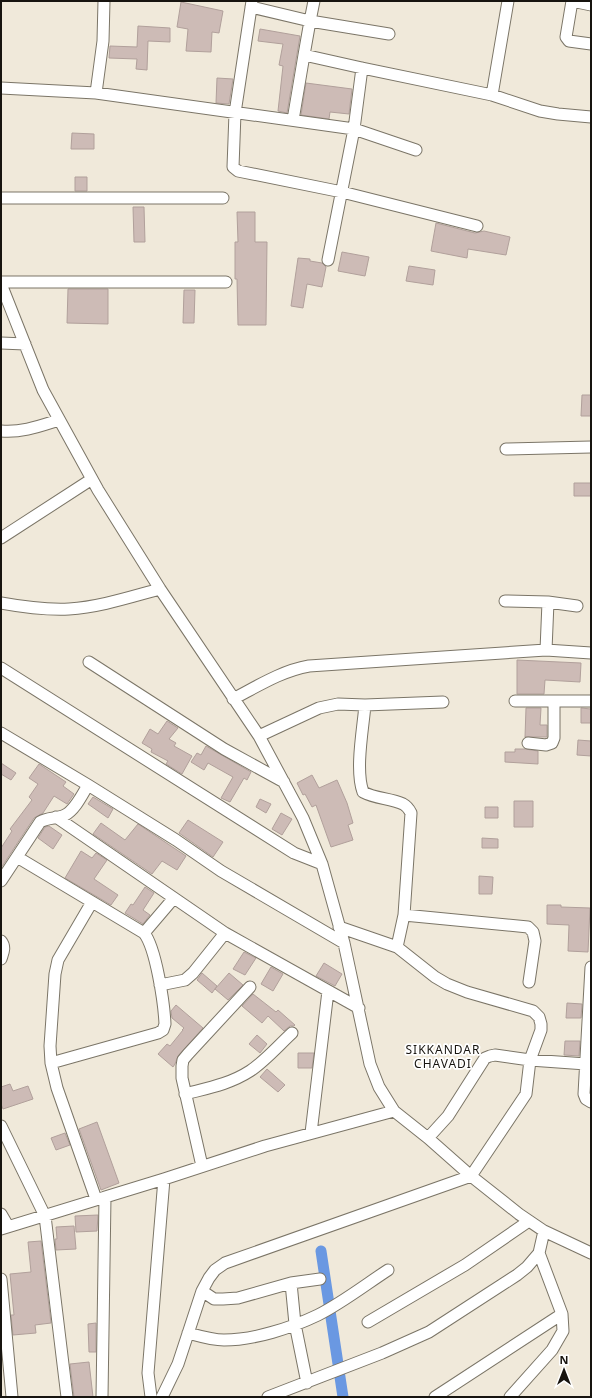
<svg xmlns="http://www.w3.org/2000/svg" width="592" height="1398" font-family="'Noto Sans',sans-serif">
<rect width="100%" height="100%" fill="#f0e9da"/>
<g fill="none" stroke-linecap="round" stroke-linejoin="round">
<path stroke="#6a98e2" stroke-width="11" d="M321 1251 343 1397"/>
</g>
<path fill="#cdbbb6" stroke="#b1a09b" d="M181 2 223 11 219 33 212 32 211 52 186 51 188 29 177 27Z
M138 26 170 28V42L148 41 147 70 136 69 137 59 109 58 110 46 137 47Z
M260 29 300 36 287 113 278 111 283 66 279 65 283 44 258 41Z
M217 78 233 79 229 104 216 103Z
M306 83 352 89 349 114 330 112 329 119 301 115Z
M72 133 94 134V149H71Z
M75 177H87V191H75Z
M133 207H144L145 242H134Z
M237 212H255V242H267L266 325H238L237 279H235V242H238Z
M436 223 475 233 484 231 510 237 506 255 468 249 467 258 431 251Z
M342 252 369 257 365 276 338 271Z
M298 258 310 259V261L322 263 326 267 322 287 307 284 303 308 291 306Z
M409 266 435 270 433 285 406 281Z
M68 289H108V324L67 323Z
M184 290H195L194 323H183Z
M582 395H591V416H581Z
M574 483H591V496H574Z
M517 660 581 663 580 682 545 680 544 694H517Z
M526 708H541L540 725H547V737H525Z
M581 708 591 709V723H581Z
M167 721 178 728 169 739 176 743 174 746 192 756 182 774 166 764 168 761 151 752 152 749 142 743 150 729 158 734Z
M578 740 591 741V756L577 755Z
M206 746 251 772 247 780 244 778 230 802 221 798 233 777 208 763 204 770 191 762 197 753 201 755Z
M515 749H525L538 751V764L505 762V752H515Z
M1 763 16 773 11 780 1 774Z
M39 764 66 782 63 786 74 794 67 804 54 796 43 813 34 818 1 868V848L12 831 10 829 32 800 29 797 38 784 29 778Z
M312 775 319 788 337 780 347 803 353 823 348 825 353 840 331 847 316 805 312 807 305 794 303 795 297 783Z
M93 797 113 809 108 818 88 804Z
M260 799 271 804 266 813 256 807Z
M514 801H533V827H514Z
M485 807H498V818H485Z
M281 813 292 819 282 835 272 829Z
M188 820 223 842 213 857 179 833Z
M101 823 125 840 138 824 186 856 177 870 162 861 152 874 93 834Z
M49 826 62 835 53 849 38 838 45 827Z
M482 838 498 839V848H482Z
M81 851 92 858 96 853 107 860 94 879 118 895 111 905 65 878Z
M479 876 493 877 492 894H479Z
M145 887 154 893 143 910 150 915 143 924 125 913 131 904 133 905Z
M547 905H561V907L590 908 588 952 568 951 569 925 547 924Z
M244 952 256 958 245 975 233 969Z
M324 963 342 974 335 986 316 976Z
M271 967 283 974 273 991 261 984Z
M202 973 217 986 212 993 197 980Z
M229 973 243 985 228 1000 215 989Z
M253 994 276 1012 278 1010 295 1025 294 1026H290L284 1031 268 1016 262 1023 242 1006Z
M567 1003 582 1004 581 1018H566Z
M176 1005 203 1028 178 1056 175 1064 173 1067 158 1054 167 1044 170 1046 183 1030H182L184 1028 172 1018 171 1011Z
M257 1035 267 1044 260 1053 249 1044Z
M565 1041H580L579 1056 564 1055Z
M298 1053H314L312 1068H298Z
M267 1069 285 1085 278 1092 260 1077Z
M10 1084 13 1091 28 1086 33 1099 3 1109 1 1104V1087Z
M97 1122 119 1183 101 1190 79 1129Z
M65 1133 70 1145 56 1150 51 1138Z
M98 1215 97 1231 76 1232 75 1216Z
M74 1226 76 1249 56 1250 55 1239H57L56 1227Z
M41 1241 51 1323 35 1325 36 1333 13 1335 11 1315H14L10 1274 31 1272 28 1242Z
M96 1323V1352H89L88 1324Z
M89 1362 93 1397H74L70 1364Z"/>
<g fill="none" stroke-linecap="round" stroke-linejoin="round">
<g stroke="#7b7567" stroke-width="13">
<path id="minor" d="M252 1 235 113 233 167 238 171 342 192 477 226
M314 1 310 21 389 34
M572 1 566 37 569 41 591 44
M572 1 591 5
M251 7 310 21 304 55 362 68 492 95 540 111 558 114 591 117
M1 88 96 93 354 129 416 150
M96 93 103 41 104 1
M492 95 508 1
M293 120 304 55
M1 198H223
M328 260 354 129 362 68
M1 282H226
M1 284 43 390 98 490 160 589 259 736 303 818 322 864 344 943 370 1064 379 1087 394 1111 428 1138 471 1176 519 1214 544 1231 591 1253
M1 343 25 344
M1 431C21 433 40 426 59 420
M506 449 591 447
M1 538 92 479
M505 601 548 602 577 606
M1 603C23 607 47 610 69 609 100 607 130 597 160 589
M546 650 548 602
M89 662 224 749 284 782
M1 668 294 853 322 864
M233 699C258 686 281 671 309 666L546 650 591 653
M515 701H591
M365 705C363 729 355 770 363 792 376 799 390 798 403 804 407 806 409 809 411 813L404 915 397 947
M1 733 88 785 176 840 221 871 344 943
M259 736 319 708 338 704 365 705 443 702
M528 743 546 745 552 743 554 738V701
M56 817 225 933 359 1008
M17 857 144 933C156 948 164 1003 165 1024L163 1030 158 1033 51 1063
M1 881 40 822C48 817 57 819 65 815 75 810 82 795 88 785
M92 902 58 960 55 974 50 1046 51 1063 57 1088 96 1199
M404 915 528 927 533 932 535 941 529 982
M144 933 173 899
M1 941C6 947 3 953 1 959
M591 967 584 1094 586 1099 591 1102
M160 985 185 980 193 973 225 933
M185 1094C208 1088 230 1084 250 1071 264 1062 279 1045 292 1033
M1 1126 45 1216 67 1397
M311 1133 328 991
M428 1138 448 1116 485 1058 490 1056 495 1055 530 1060 586 1064
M202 1166 182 1078V1066L183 1060 188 1054 250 987
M1 1214 8 1226
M1 1229 164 1179 265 1146 394 1111
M1 1279 12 1397
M291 1283 295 1324 307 1383
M202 1291 214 1299H223L238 1298 291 1283 320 1279
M368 1322 465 1265 529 1221
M188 1333C199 1336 212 1340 224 1340 254 1340 291 1328 318 1315 342 1303 365 1285 388 1270
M102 1397 105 1197
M151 1397 148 1373 164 1179
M162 1397 178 1364 202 1291 209 1278 215 1270 225 1263 471 1176 526 1094 530 1060 541 1030V1024L539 1017 533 1011 467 992 447 984 435 977 397 947 339 927
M268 1397 382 1353 429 1332 517 1275 527 1267 539 1253
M435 1397 562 1314
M510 1397 552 1350 563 1331 562 1314 539 1253 544 1231"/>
</g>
<use href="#minor" stroke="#fff" stroke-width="11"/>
</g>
<g text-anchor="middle" stroke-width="3.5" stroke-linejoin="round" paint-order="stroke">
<g font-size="12" letter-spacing="1" fill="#17140f" stroke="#fff">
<text x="443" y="1054">SIKKANDAR<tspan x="443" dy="14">CHAVADI</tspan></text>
</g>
</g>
<rect width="592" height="1398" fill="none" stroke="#17140f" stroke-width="4"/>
<g transform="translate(564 1370)" stroke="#ffffff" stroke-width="3" paint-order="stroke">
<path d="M0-3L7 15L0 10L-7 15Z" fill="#17140f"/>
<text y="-6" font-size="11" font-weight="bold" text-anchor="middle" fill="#17140f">N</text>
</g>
</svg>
